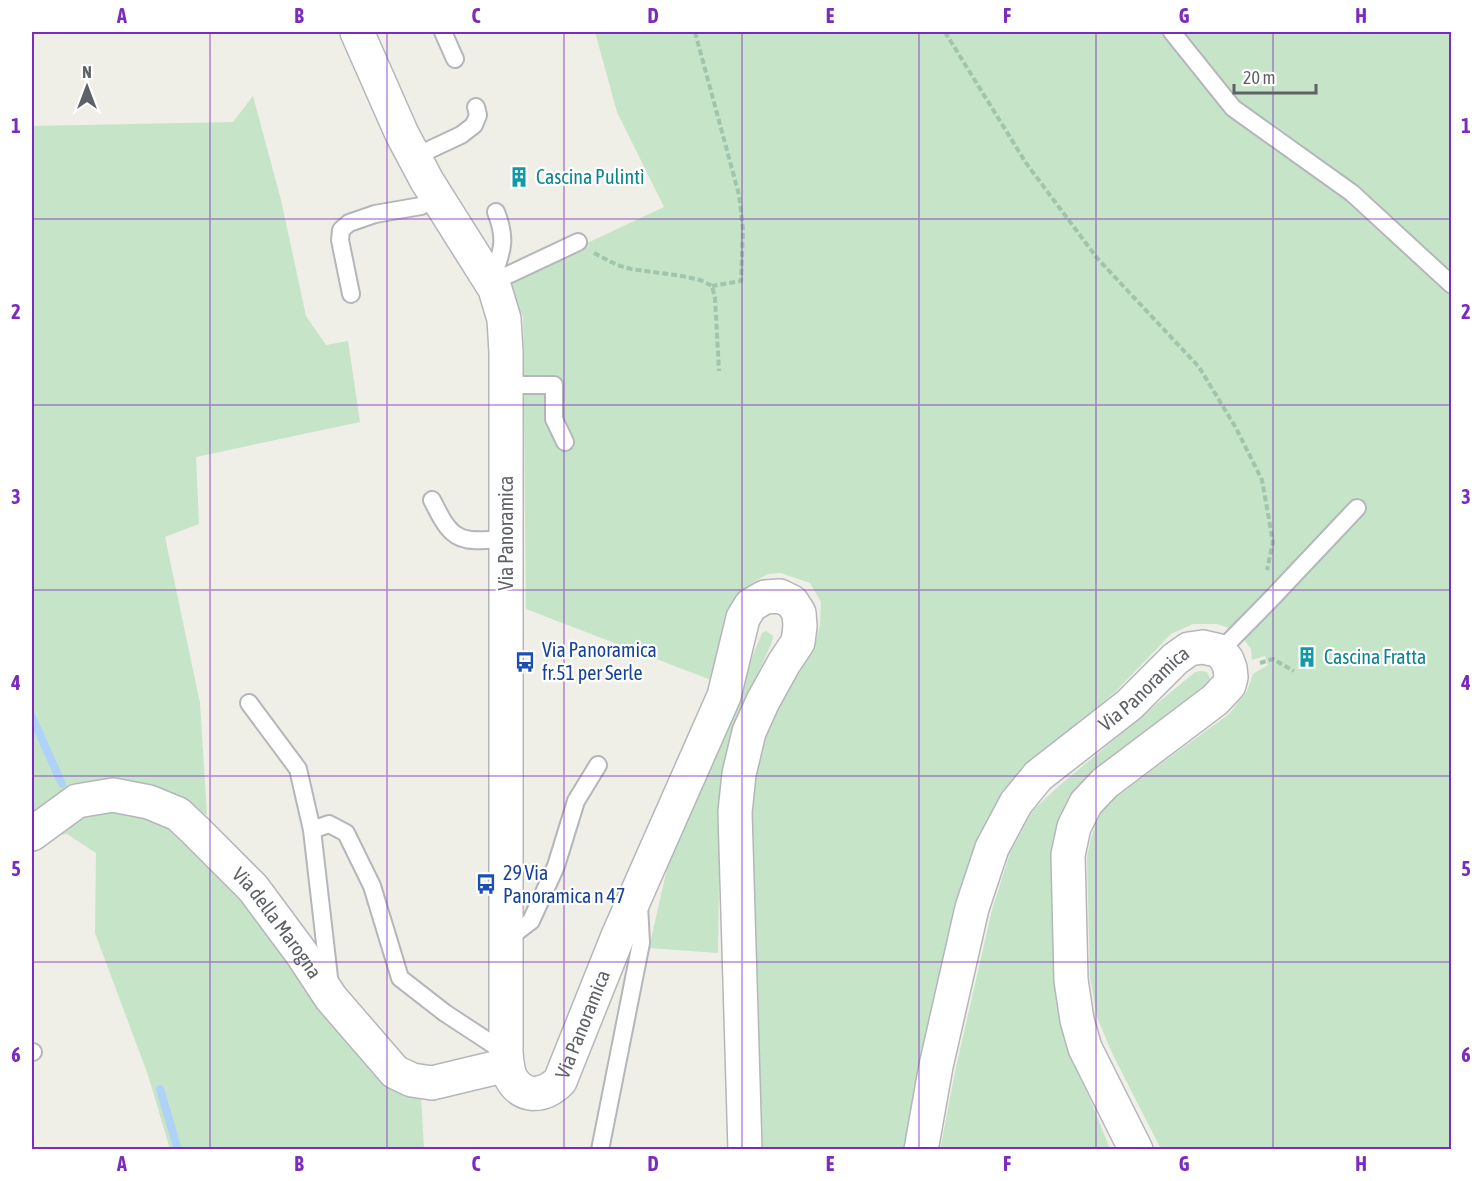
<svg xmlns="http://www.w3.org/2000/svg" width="1483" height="1181" font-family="'Asap Condensed',sans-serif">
<rect width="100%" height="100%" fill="#efeee7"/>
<path fill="#c6e4c8" d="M595 32H1451V1149H1161L1112 1053 1097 1017 1090 977 1087 857 1091 838 1099 816 1110 801 1229 714 1247 691 1253 674 1268 665 1265 656 1252 660 1251 649 1238 631 1217 624H1193L1171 634 1116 691 1022 772 906 1149H758L750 831 752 781 759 752 769 725 815 645 820 624 821 602 810 583 781 573 768 574 752 583 739 598 711 680 526 609 523 316 504 282 664 207 617 112Z
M253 96 281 200 306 316 326 345 348 341 360 422 196 457 199 524 165 537 200 703 207 815 151 785 112 782 55 796 32 812V126L233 122Z
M766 631 773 636 772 642 755 680 723 770 720 811 718 953 649 948 669 860 762 633Z
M1201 671 1207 672 1211 680 1054 855 1055 985 1067 1049 1090 1099 1110 1149 940 1150 956 1067 992 910 1010 853 1033 810 1060 785 1195 672Z
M103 805 165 818 204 855 421 1096 424 1149H170L148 1075 95 933 96 853 67 834 48 836Z"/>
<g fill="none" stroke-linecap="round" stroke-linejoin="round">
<path stroke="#aed2f8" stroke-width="8" d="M32 717 62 784
M160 1089 178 1150"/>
<g stroke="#b4b6ba" stroke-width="20">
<path id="service" d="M443 32 455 59
M1172 32 1233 108 1352 193 1452 285
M414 157 461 135 474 125 478 115 476 107
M491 282C501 253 508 242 496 212
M491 283 578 242
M351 294 340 240 341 230 349 223 375 214 421 206 437 197
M506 385H554V419L565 442
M432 500C440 515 448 536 466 539 477 542 494 539 506 539
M1220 651 1273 597 1357 508
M249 703 298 769 312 830
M506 940 531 921 556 866 576 801 598 765
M330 986 312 830 329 824 346 833 372 886 400 978 445 1013 506 1053
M32 1052H33
M600 1150 641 943 639 905"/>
</g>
<g stroke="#b4b6ba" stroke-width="36">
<g id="minor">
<path id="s1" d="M32 834 77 801 113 795 149 802 178 814 195 830 253 888 302 954 331 998 395 1072 412 1080 432 1083 507 1065"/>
</g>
</g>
<g stroke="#b4b6ba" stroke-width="36">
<g id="tertiary">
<path id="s2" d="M357 32 402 134 427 181 495 289 504 319 506 352V1053C507 1061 507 1070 511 1078 523 1100 545 1096 560 1081L618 936 724 696 743 618 751 605 765 597 780 596 792 602 799 613 800 626 798 642 784 663 763 701 749 732 739 774 735 812 745 1150"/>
<path id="s3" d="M921 1150 936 1066 972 908 992 848 1016 803 1038 776 1129 705 1175 659 1189 649 1203 647 1220 651 1227 660 1230 668 1231 677 1229 685 1215 700 1105 783 1086 803 1074 827 1068 855 1071 980 1077 1020 1085 1048 1136 1150"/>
</g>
</g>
<path stroke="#9fc5ad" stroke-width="4" stroke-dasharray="6 3" stroke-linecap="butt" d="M695 32 739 195 743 230 741 281 712 286
M945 32 1026 163 1097 258 1199 367 1236 428 1262 480 1273 542 1267 570
M594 253 617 265 631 269 682 276 700 280 712 286 715 298 719 371
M1260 663 1273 659 1294 671"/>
<use href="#service" stroke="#fff" stroke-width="16"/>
<use href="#minor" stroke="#fff" stroke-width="33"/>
<use href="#tertiary" stroke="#fff" stroke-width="33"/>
</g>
<path fill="none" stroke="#7b2cbf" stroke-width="1.5" stroke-opacity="0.55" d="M210 32V1150M387 32V1150M564 32V1150M742 32V1150M919 32V1150M1096 32V1150M1273 32V1150M32 219H1452M32 405H1452M32 590H1452M32 776H1452M32 962H1452"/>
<defs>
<g id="building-bare" transform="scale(1.62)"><path d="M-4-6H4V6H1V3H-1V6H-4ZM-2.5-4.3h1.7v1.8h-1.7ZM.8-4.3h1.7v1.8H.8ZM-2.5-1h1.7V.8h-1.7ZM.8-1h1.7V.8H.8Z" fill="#0f9aa8" stroke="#fff" stroke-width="2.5" paint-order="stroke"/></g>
<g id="bus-bare" transform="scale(1.62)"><path d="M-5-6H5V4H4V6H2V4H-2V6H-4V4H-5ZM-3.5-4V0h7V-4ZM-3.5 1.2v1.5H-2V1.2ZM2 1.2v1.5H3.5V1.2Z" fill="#1a4fb4" stroke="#fff" stroke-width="2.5" paint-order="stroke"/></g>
</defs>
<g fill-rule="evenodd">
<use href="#building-bare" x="519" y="177"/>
<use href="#building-bare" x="1307" y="657"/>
<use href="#bus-bare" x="525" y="662"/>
<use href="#bus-bare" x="486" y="884"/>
</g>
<g text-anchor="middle" stroke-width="4.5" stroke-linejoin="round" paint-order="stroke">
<g font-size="20" fill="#0d838f" stroke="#fff" text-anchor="start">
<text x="536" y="184">Cascina Pulintì</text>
<text x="1324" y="664">Cascina Fratta</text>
</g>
<g font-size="20" fill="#5e6166" stroke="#fff">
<text transform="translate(506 533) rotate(-90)" y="7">Via Panoramica</text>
<text dy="7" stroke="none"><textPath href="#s3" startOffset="534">Via Panoramica</textPath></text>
<text dy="7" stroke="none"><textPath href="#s1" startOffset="308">Via della Marogna</textPath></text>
<text dy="7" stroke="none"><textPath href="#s2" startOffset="1203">Via Panoramica</textPath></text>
</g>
<g font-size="20" fill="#164399" stroke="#fff" text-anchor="start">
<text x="542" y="657">Via Panoramica<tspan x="542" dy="23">fr.51 per Serle</tspan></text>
<text x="503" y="880">29 Via<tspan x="503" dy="23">Panoramica n 47</tspan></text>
</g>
</g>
<rect width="1483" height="1181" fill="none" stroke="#ffffff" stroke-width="66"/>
<g transform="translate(87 87)" stroke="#ffffff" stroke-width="4.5" paint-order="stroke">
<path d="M0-4.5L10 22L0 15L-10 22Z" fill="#5e6166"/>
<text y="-9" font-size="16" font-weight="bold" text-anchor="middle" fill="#5e6166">N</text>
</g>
<path d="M1234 84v9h82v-9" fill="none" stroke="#5e6166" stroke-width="3"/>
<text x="1243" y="84" font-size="18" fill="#5e6166" stroke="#ffffff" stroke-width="4.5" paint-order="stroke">20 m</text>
<rect x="33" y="33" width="1417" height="1115" fill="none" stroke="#7b2cbf" stroke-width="2"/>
<g font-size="20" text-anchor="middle" font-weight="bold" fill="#7b2cbf">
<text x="122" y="23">A</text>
<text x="299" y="23">B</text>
<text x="476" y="23">C</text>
<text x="653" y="23">D</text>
<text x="830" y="23">E</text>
<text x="1007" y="23">F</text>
<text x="1184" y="23">G</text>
<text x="1361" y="23">H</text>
<text x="16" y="133">1</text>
<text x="1466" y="133">1</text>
<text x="16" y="319">2</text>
<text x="1466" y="319">2</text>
<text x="16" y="504">3</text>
<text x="1466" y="504">3</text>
<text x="16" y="690">4</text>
<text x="1466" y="690">4</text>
<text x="16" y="876">5</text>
<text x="1466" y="876">5</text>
<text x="16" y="1062">6</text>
<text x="1466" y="1062">6</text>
<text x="122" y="1171">A</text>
<text x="299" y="1171">B</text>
<text x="476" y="1171">C</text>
<text x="653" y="1171">D</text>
<text x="830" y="1171">E</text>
<text x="1007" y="1171">F</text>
<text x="1184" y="1171">G</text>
<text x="1361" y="1171">H</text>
</g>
</svg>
